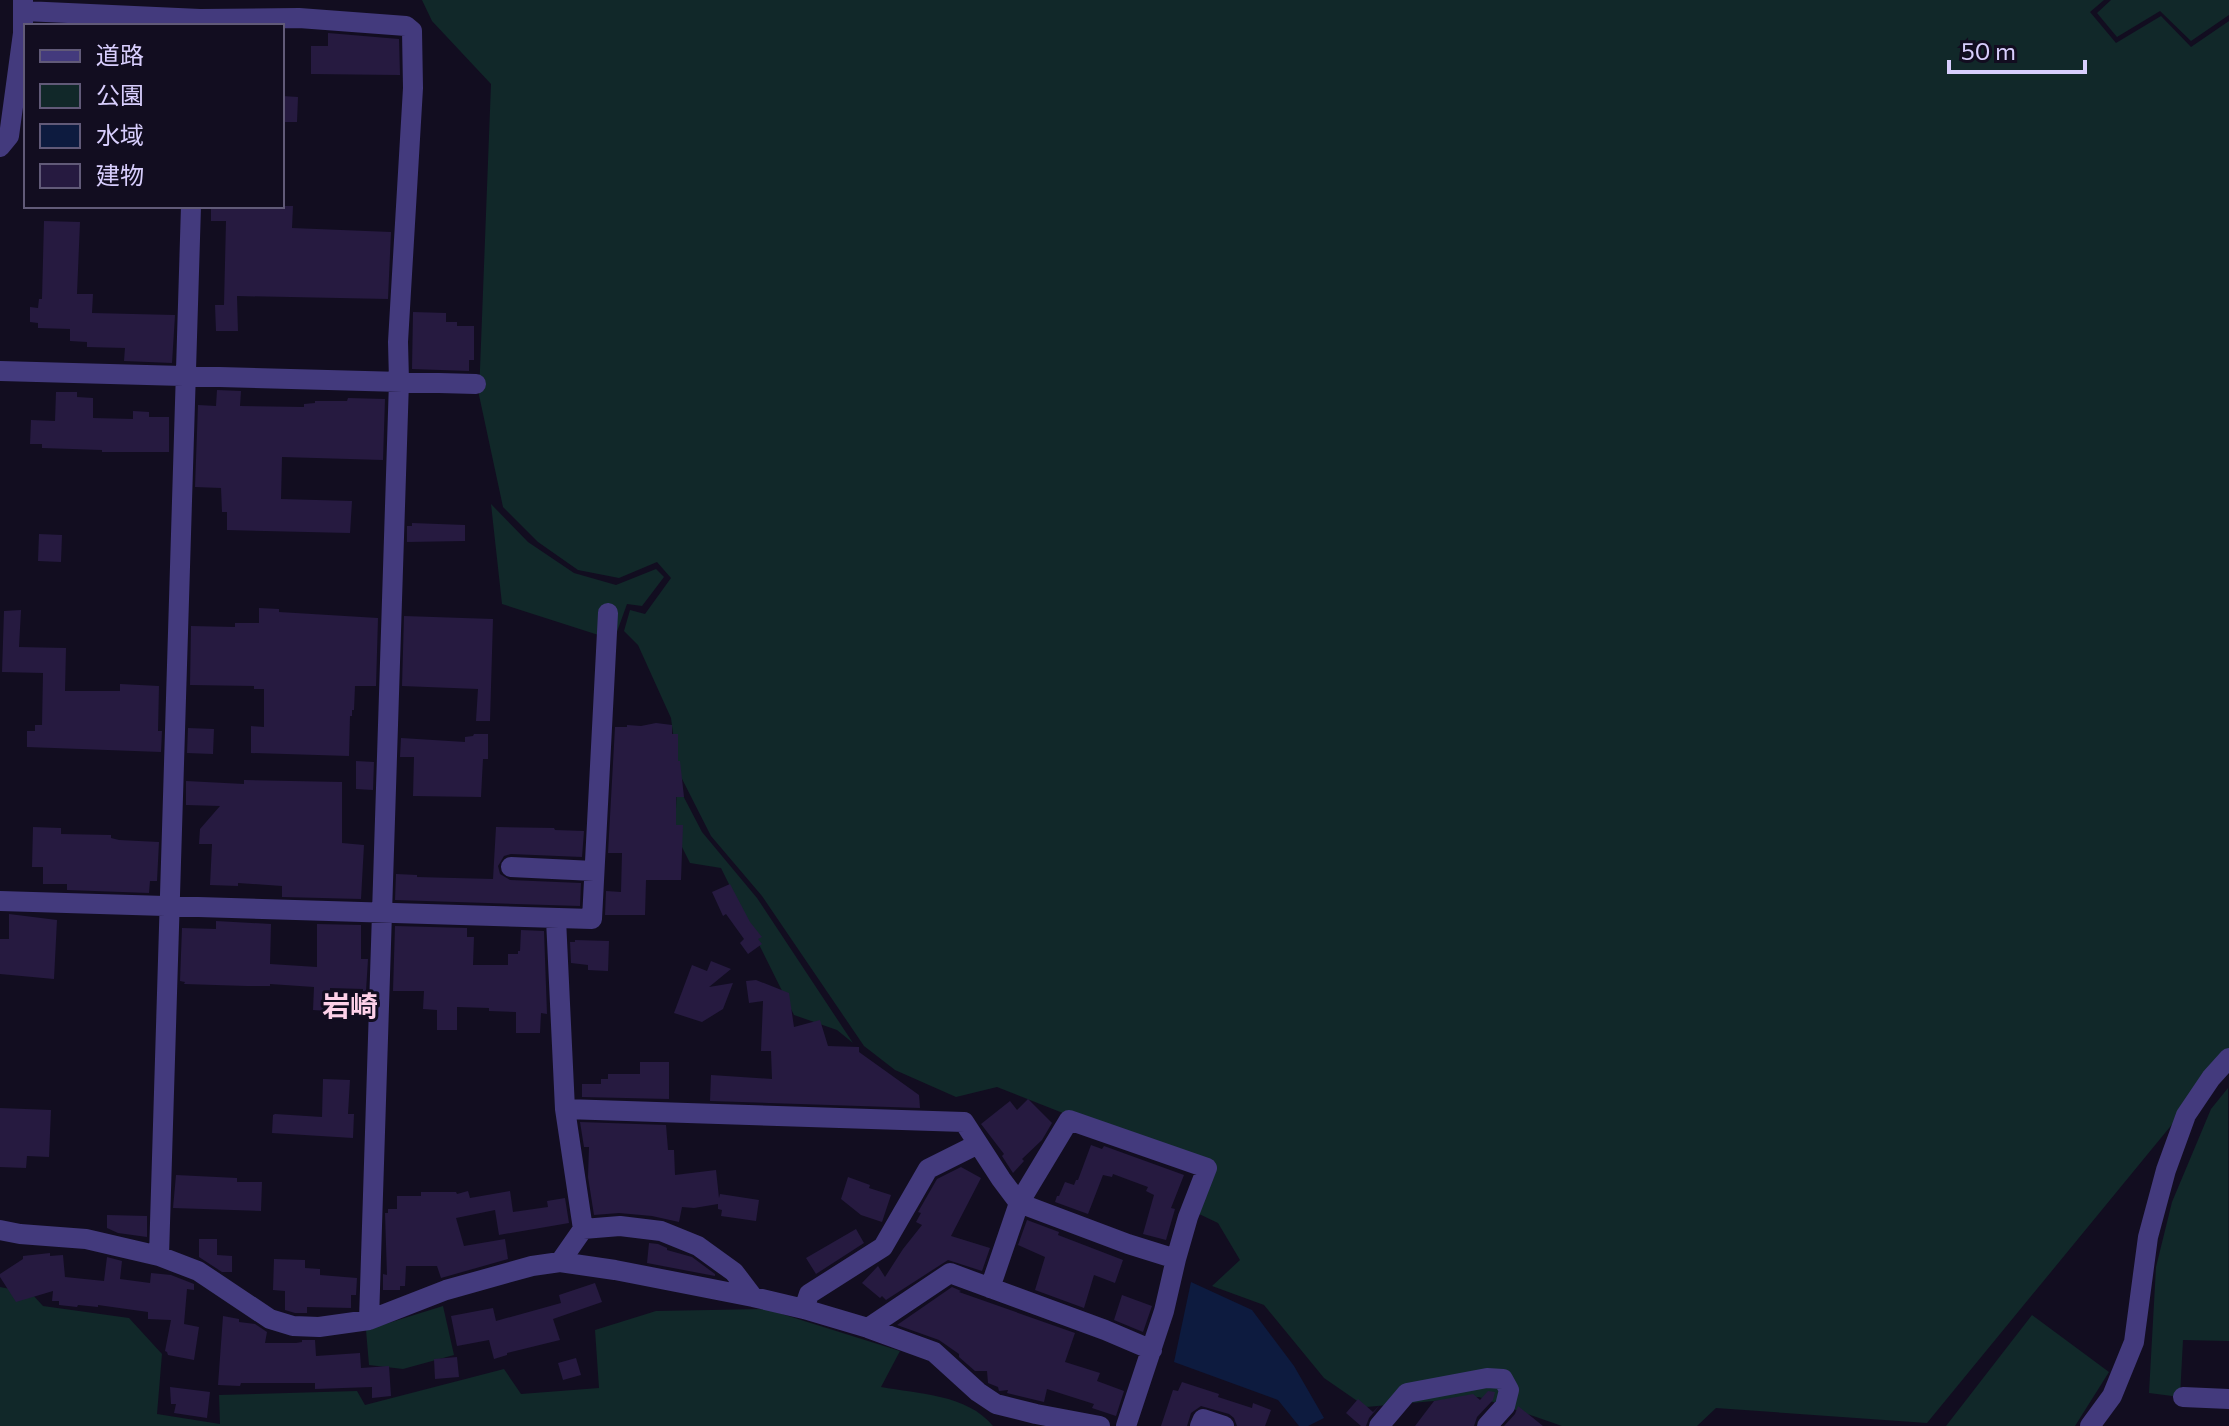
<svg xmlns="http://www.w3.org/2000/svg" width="2229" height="1426" font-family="Commissioner,'Noto Sans JP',sans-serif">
<rect width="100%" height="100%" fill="#120d20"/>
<path fill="#112829" d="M422 0H2104L2090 12 2116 43 2161 16 2191 47 2229 21V1055L1927 1423 1716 1408 1697 1426H1562L1479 1397 1366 1407 1324 1378 1264 1305 1212 1286 1240 1260 1218 1223 1197 1213 1210 1171 997 1087 956 1097 895 1070 864 1046 762 896 711 836 678 771 671 718 638 645 624 631 630 610 645 614 671 578 657 562 619 578 578 570 538 542 503 507 479 395 491 84 432 21Z
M2111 0H2229V15L2191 41 2160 11 2117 37 2097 13Z
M491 504 528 542 574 573 616 585 656 569 664 577 642 606 627 604 614 640 502 604Z
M677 784 702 832 757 898 853 1043 837 1030 794 1015 721 868 690 863 675 833Z
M2228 1088 2229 1341 2183 1340 2180 1397 2149 1393 2156 1267 2172 1202 2211 1109Z
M0 1287 31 1293 43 1306 129 1318 162 1354 157 1414 220 1424 219 1395 357 1391 365 1405 504 1369 521 1394 599 1388 595 1330 656 1311 766 1309 900 1351 881 1387C918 1394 967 1394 993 1426H0Z
M443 1306 454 1355 403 1369 369 1365 366 1330Z
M2032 1315 2109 1372 2075 1426H1946Z"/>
<path fill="#0d1b3f" d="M1191 1282 1252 1310 1294 1366 1324 1418 1308 1426H1299L1278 1400 1174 1362Z"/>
<path fill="#261a40" d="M328 33 399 39 400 75 311 74V46H328Z
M282 96 298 97 297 122H282Z
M211 206H293L292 228 391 232 388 299 237 296 238 331H216L215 305H224L226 221H211Z
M44 221 80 222 77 294H93L92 313 175 315 172 363 124 361 125 348 87 347V342L70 341V329L38 328V323L30 322V307L38 308 39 299H42Z
M413 312 446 313V322H457V326H474V360H469V371L412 369Z
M217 390 241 391 240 406 304 407V404L315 403V401H347L348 398 385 399 383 460 282 457 281 499 352 501 350 533 227 530V512H222L221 488 195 487 198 405 216 406Z
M56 392H77V397L93 398V418L133 419V411L149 412V417H169V452H102V450L42 448V444H30L31 420 55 421Z
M412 523 465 525V541L407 542V526H412Z
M39 534 62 535 61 562 38 561Z
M259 608 279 609V612L378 618 376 686H355L354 710H352V716H350L349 756 251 753V726L264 727V689H254V686L190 685 191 626 235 627V623H259Z
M21 610 19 647 66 648 65 691H120V684L159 686 158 731H162L161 752 27 747V731H35V725H42L43 673 2 672 4 611Z
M404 616 493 619 490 721H476L478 689 402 686Z
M656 723 672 725V734H678V761H680L684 797H676V825H683L681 880H646L645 915H605L606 891 621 892 622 853H608L615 727H627V725L641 726Z
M188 728 214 729 213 754 187 753Z
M474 734H488V759H483L481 797 413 796 414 757H400L401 738 465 742V737L473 736Z
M356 761 374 762 373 790 356 789Z
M244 780 342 782V843L364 845 361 899 282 897V886L238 883V886L210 885 212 844H199L200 829 220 806 186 805V781L244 784Z
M33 827 61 828V834L111 835V838L119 840 159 842 157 881H150L149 893 67 890V884H43V867H32Z
M496 827 554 828 555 830 584 831 582 857 511 854 504 856 498 866 500 874 510 880 581 883 580 906 395 900 396 874 417 875V877L493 879Z
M730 884 750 922 762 937 758 939 762 944 748 954 740 943 744 939 726 914 723 916 712 892Z
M9 914 57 920 54 979 0 974V939H9Z
M216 921 271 924 270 964 317 967V924L361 925V959H368L366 991H363V989L330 988 329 1011 313 1010 314 987 270 984V986H247L184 984 185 982 180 981 182 928 216 929Z
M395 926 467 928V937H474L473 965H508V954H518V951H520L521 930 544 931 547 1014 541 1013 540 1033H516V1012L489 1011V1008L457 1007V1030H437V1010L423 1009 424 991H393Z
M575 940 609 941 608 971 588 970V965L571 963 570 942H575Z
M711 961 731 969 709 987 733 983 723 1009 702 1022 674 1013 692 965 707 971Z
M756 980 789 993 794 1027 820 1020 828 1046 859 1047V1052L919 1095 920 1108 710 1101 711 1075 772 1079 771 1051H761L763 1001 749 1003 746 981Z
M640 1062H669V1099L582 1097V1084H601V1079H608V1074H640Z
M323 1079 350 1080 348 1114H354L353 1138 272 1133 273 1115 275 1114 322 1117Z
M1028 1099 1052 1123 1042 1140 1022 1159 1024 1161 1013 1173 1002 1156 1004 1154 981 1124 1010 1101 1017 1110Z
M0 1108 51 1110 49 1157 27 1156 26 1168 0 1167Z
M580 1122 666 1125 668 1150H674L675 1175 716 1170 719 1198 720 1194 759 1200 756 1221 721 1216 722 1210 718 1209V1204L694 1208 682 1207 679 1222 652 1216 619 1213 594 1215 588 1177 589 1147H584Z
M1091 1145 1102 1149 1104 1146 1184 1175 1171 1208 1175 1209 1166 1240 1143 1234 1154 1195 1146 1191 1148 1187 1113 1174 1112 1177 1103 1175 1088 1214 1055 1202 1057 1196H1059L1065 1182 1074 1185 1076 1180H1078Z
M961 1167 981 1178 951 1236 990 1248 982 1271 948 1260 886 1300 882 1296 880 1298 862 1283 878 1266 885 1277 903 1249 922 1225 916 1222 921 1213 918 1212 937 1179Z
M176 1175 237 1178V1182H262L261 1211 173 1208Z
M848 1177 870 1185 869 1188 891 1195 882 1222 861 1215 841 1199Z
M468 1191 470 1198 510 1191 513 1212 548 1207 547 1201 565 1198 569 1223 499 1235 495 1210 456 1218 464 1246 505 1239 508 1259 441 1278 437 1266H406L405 1286H400V1290H383V1274L387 1275 385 1213H388V1209H397V1196H421V1192H456L457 1194Z
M107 1215 147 1216V1237L118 1233 107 1228Z
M1027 1220 1059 1232 1058 1235 1123 1260 1115 1283 1094 1275 1084 1308 1035 1290 1045 1257 1018 1245Z
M856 1229 864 1243 816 1274 806 1258Z
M199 1239H217V1255L232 1256V1272H222L199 1257Z
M649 1243 658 1244 667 1248V1250L692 1257 715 1274V1276L647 1263Z
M50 1253V1256L63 1255 65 1277 104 1281 107 1257 122 1261 120 1279 150 1283 151 1273 171 1275 194 1284V1290L187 1289 184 1324 199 1327 194 1360 168 1355 167 1352 165 1351 171 1320 148 1319V1312L98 1305V1307L78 1305 77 1307 59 1305V1301H52L53 1291 16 1302 0 1277V1274L23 1259V1256Z
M274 1259 305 1260V1268L320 1269V1275L357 1278 356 1295H351V1308L307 1307V1313H295L285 1310V1291L273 1290Z
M595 1283 602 1302 553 1319 560 1340 507 1353V1355L494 1359 489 1340 457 1346 451 1316 493 1308 496 1321 561 1303 559 1295Z
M952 1287 961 1291 959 1292 1075 1333 1065 1362 1100 1373 1097 1381 1124 1391 1116 1416 1092 1408 1094 1404 1047 1389 1044 1402 1007 1393 1008 1390 999 1391 998 1387 988 1383 987 1371H975L959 1357V1354L939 1340 897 1325Z
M1122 1295 1152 1306 1143 1332 1114 1320Z
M223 1316 239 1319V1322L255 1324 267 1332 265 1343H296L302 1342V1340H315L316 1356 360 1353 361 1368 389 1366 391 1396 372 1398V1387L315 1389V1383H241L240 1386 218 1385Z
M457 1357 459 1377 435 1379 434 1359Z
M576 1358 581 1375 563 1380 558 1363Z
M1182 1382 1219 1394 1218 1397 1252 1408 1253 1403 1271 1410 1265 1426H1237L1234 1418 1229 1414 1201 1406 1191 1413 1187 1426H1161L1173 1390 1178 1391Z
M170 1387 210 1392 207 1418 174 1413 176 1404H171Z
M1488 1391 1495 1392 1493 1400 1477 1417 1474 1426H1415L1434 1401 1473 1394 1480 1400Z
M1358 1399 1373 1412 1380 1405 1369 1418 1366 1426H1361L1346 1413Z
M1518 1406 1543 1426H1504L1515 1414Z"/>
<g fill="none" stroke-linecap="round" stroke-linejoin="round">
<path stroke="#433a7d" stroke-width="20" d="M24 11 200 19 299 18 406 26 412 31 413 88 398 342 399 381 369 1320
M0 147 9 136 23 33V0
M0 371 476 384
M511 867 594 871
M0 901 592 919 608 613
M556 919 565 1109 964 1122 1001 1179 1019 1203 1128 1244 1176 1259 1164 1311 1126 1426
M565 1109 583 1229
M0 1230 20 1234 86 1239 159 1256 198 1271 270 1319 293 1326 319 1327 369 1320 446 1290 532 1266 560 1262 615 1270 753 1297 804 1309 868 1328 934 1352 978 1392 996 1404 1036 1414 1100 1426
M159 1256 191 206
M560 1262 583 1229 620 1226 661 1231 698 1246 734 1272 753 1297
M990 1288 1019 1203 1069 1120 1207 1168 1188 1217 1176 1259
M804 1309 809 1294 883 1247 928 1169 978 1144
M868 1328 950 1273 1105 1330 1152 1350
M2183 1397 2229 1399
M1200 1426 1203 1419 1224 1426
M1379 1426 1407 1393 1487 1378 1503 1379 1509 1390 1505 1406 1487 1426
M2090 1426 2112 1396 2134 1342 2148 1237 2166 1170 2186 1115 2211 1078 2229 1058"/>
</g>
<g text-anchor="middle" stroke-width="6" stroke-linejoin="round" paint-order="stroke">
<g font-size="28" font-weight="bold" fill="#fdd0e8" stroke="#120d20">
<text x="350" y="1016">岩崎</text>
</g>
</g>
<rect x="24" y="24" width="260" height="184" fill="#120d20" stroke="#615a78" stroke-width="2"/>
<rect x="40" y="50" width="40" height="12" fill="#433a7d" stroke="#615a78" stroke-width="2"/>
<text x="96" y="64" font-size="24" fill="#d8cefd">道路</text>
<rect x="40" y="84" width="40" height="24" fill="#112829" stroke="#615a78" stroke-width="2"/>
<text x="96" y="104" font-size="24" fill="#d8cefd">公園</text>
<rect x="40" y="124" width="40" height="24" fill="#0d1b3f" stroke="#615a78" stroke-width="2"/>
<text x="96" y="144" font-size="24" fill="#d8cefd">水域</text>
<rect x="40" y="164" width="40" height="24" fill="#261a40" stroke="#615a78" stroke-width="2"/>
<text x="96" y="184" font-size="24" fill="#d8cefd">建物</text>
<path d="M1949 60v12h136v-12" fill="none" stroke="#d8cefd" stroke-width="4"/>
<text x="1961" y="60" font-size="24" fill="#d8cefd" stroke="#120d20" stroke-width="6" paint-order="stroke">50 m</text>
</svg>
